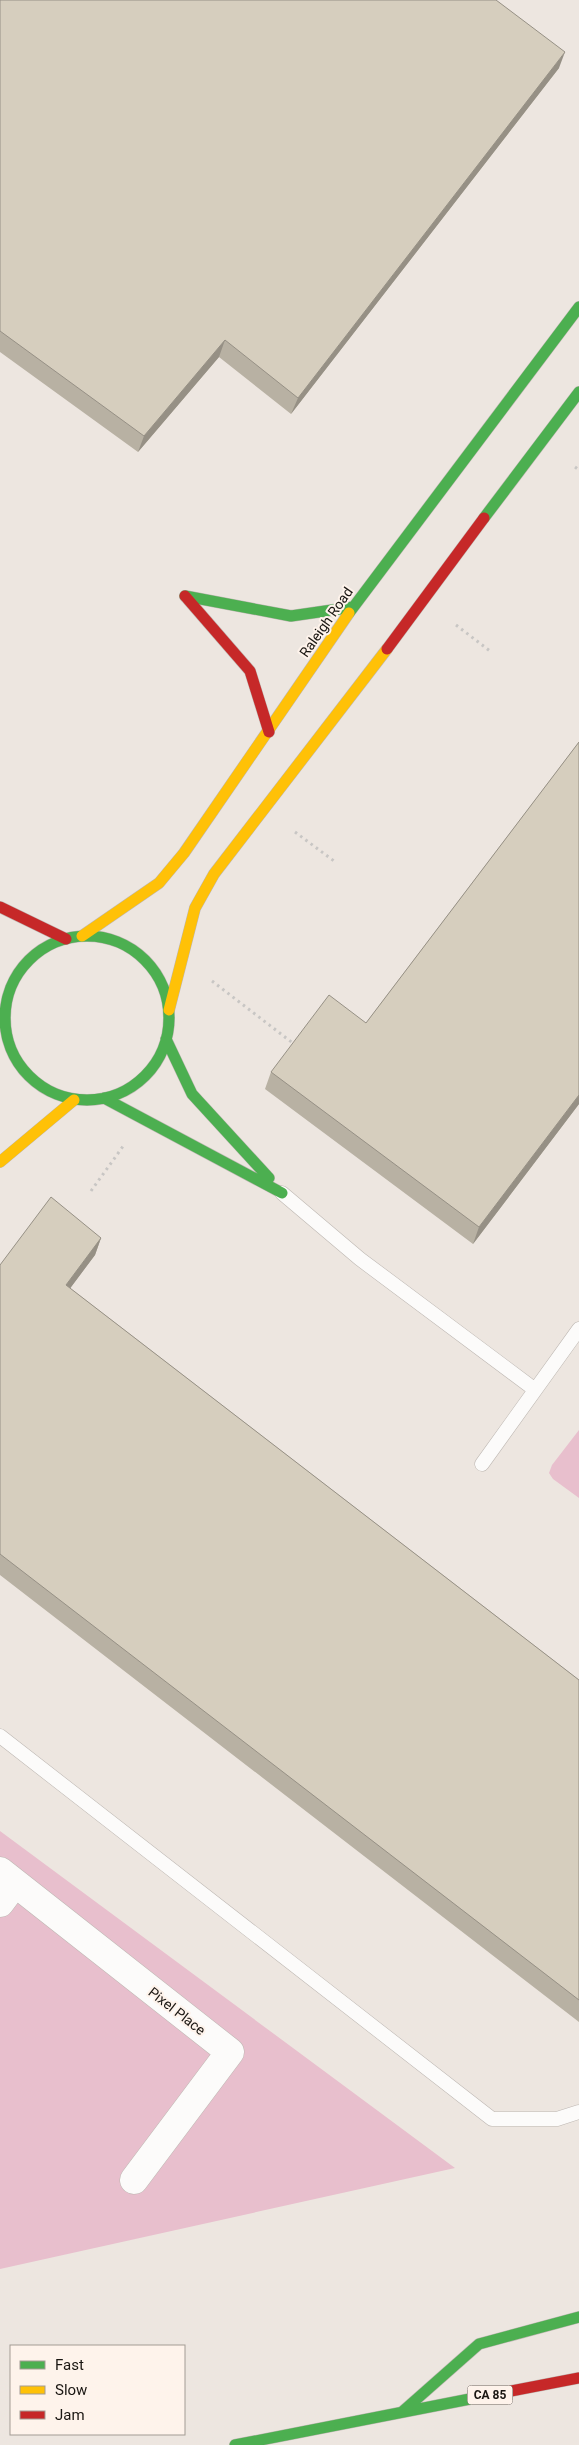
<svg xmlns="http://www.w3.org/2000/svg" width="579" height="2445" font-family="Roboto,sans-serif">
<rect width="100%" height="100%" fill="#ede6e0"/>
<path fill="#e8bfcd" d="M579 1430V1498L553 1479 549 1473 552 1465Z
M0 1831 455 2168 0 2269Z"/>
<g fill="none" stroke-linecap="round" stroke-linejoin="round">
<g stroke="#bdb7b2" stroke-width="15">
<path id="lane" d="M282 1193 360 1259 534 1389
M482 1464 579 1329
M0 1736 492 2119H557L579 2112"/>
</g>
<g stroke="#bdb7b2" stroke-width="29">
<path id="street" d="M0 1871 230 2052 134 2180
M0 1903 15 1883"/>
</g>
<g stroke="#bdb7b2" stroke-width="12">
<path id="fast" d="M484 518 579 392
M185 596 291 616 353 607
M349 613 579 307
M5 1018a82 82 0 1 1 164 0a82 82 0 1 1-164 0Z
M166 1039 192 1094 269 1178
M104 1098 282 1193
M402 2412 479 2344 579 2317
M235 2445 475 2398"/>
</g>
<g stroke="#bdb7b2" stroke-width="12">
<path id="slow" d="M82 936 159 883 184 853 349 613
M169 1010 195 908 214 874 387 649
M0 1162 74 1100"/>
</g>
<g stroke="#bdb7b2" stroke-width="12">
<path id="jam" d="M185 596 250 671 269 732
M387 649 484 518
M0 907 66 939
M475 2398 579 2378"/>
</g>
<path stroke="#c8c6c4" stroke-width="3" stroke-dasharray="2.5 4" stroke-linecap="butt" d="M575 467 579 470
M456 625 490 651
M295 832 334 861
M212 981 294 1044
M91 1191 124 1145"/>
<use href="#lane" stroke="#fcfbfa" stroke-width="14"/>
<use href="#street" stroke="#fcfbfa" stroke-width="28"/>
<use href="#fast" stroke="#4caf50" stroke-width="11"/>
<use href="#slow" stroke="#ffc107" stroke-width="11"/>
<use href="#jam" stroke="#c62828" stroke-width="11"/>
</g>
<path fill="#b8b1a3" d="M0 0 559 68 291 414 219 357 138 452 0 352Z
M579 742V1104L473 1244 265 1089 271 1072 366 1023Z
M101 1238 95 1255 70 1288 579 1680V2022L0 1575V1265Z"/>
<path fill="#969085" d="M565 52 559 68 291 414 298 398Z
M225 340 219 357 138 452 144 436Z
M579 1095V1104L473 1244 479 1227Z
M101 1238 95 1255 60 1302 66 1285Z"/>
<path fill="#d6cebe" stroke="#969085" d="M0 0H496L565 52 298 398 225 340 144 436 0 331Z
M579 742V1095L479 1227 271 1072 329 995 366 1023Z
M51 1197 101 1238 66 1285 579 1680V2000L0 1554V1265Z"/>
<g text-anchor="middle" stroke-width="4" stroke-linejoin="round" paint-order="stroke">
<rect fill="#fef3eb" stroke="#5e5853" stroke-width="1" x="467.5" y="2385.5" width="45" height="19" rx="4"/>
<g font-size="12" font-weight="bold" fill="#1a1612">
<text x="490" y="2399">CA 85</text>
</g>
<g font-size="14" fill="#1a1612" stroke="#fef3eb">
<text transform="translate(326 622) rotate(-55)" y="5">Raleigh Road</text>
<text transform="translate(177 2011) rotate(38)" y="5">Pixel Place</text>
</g>
</g>
<rect x="10" y="2345" width="175" height="90" fill="#fef3eb" stroke="#a39b94"/>
<rect x="20" y="2361" width="25" height="8" fill="#4caf50" stroke="#a39b94"/>
<text x="55" y="2370" font-size="15" fill="#1a1612">Fast</text>
<rect x="20" y="2386" width="25" height="8" fill="#ffc107" stroke="#a39b94"/>
<text x="55" y="2395" font-size="15" fill="#1a1612">Slow</text>
<rect x="20" y="2411" width="25" height="8" fill="#c62828" stroke="#a39b94"/>
<text x="55" y="2420" font-size="15" fill="#1a1612">Jam</text>
</svg>
